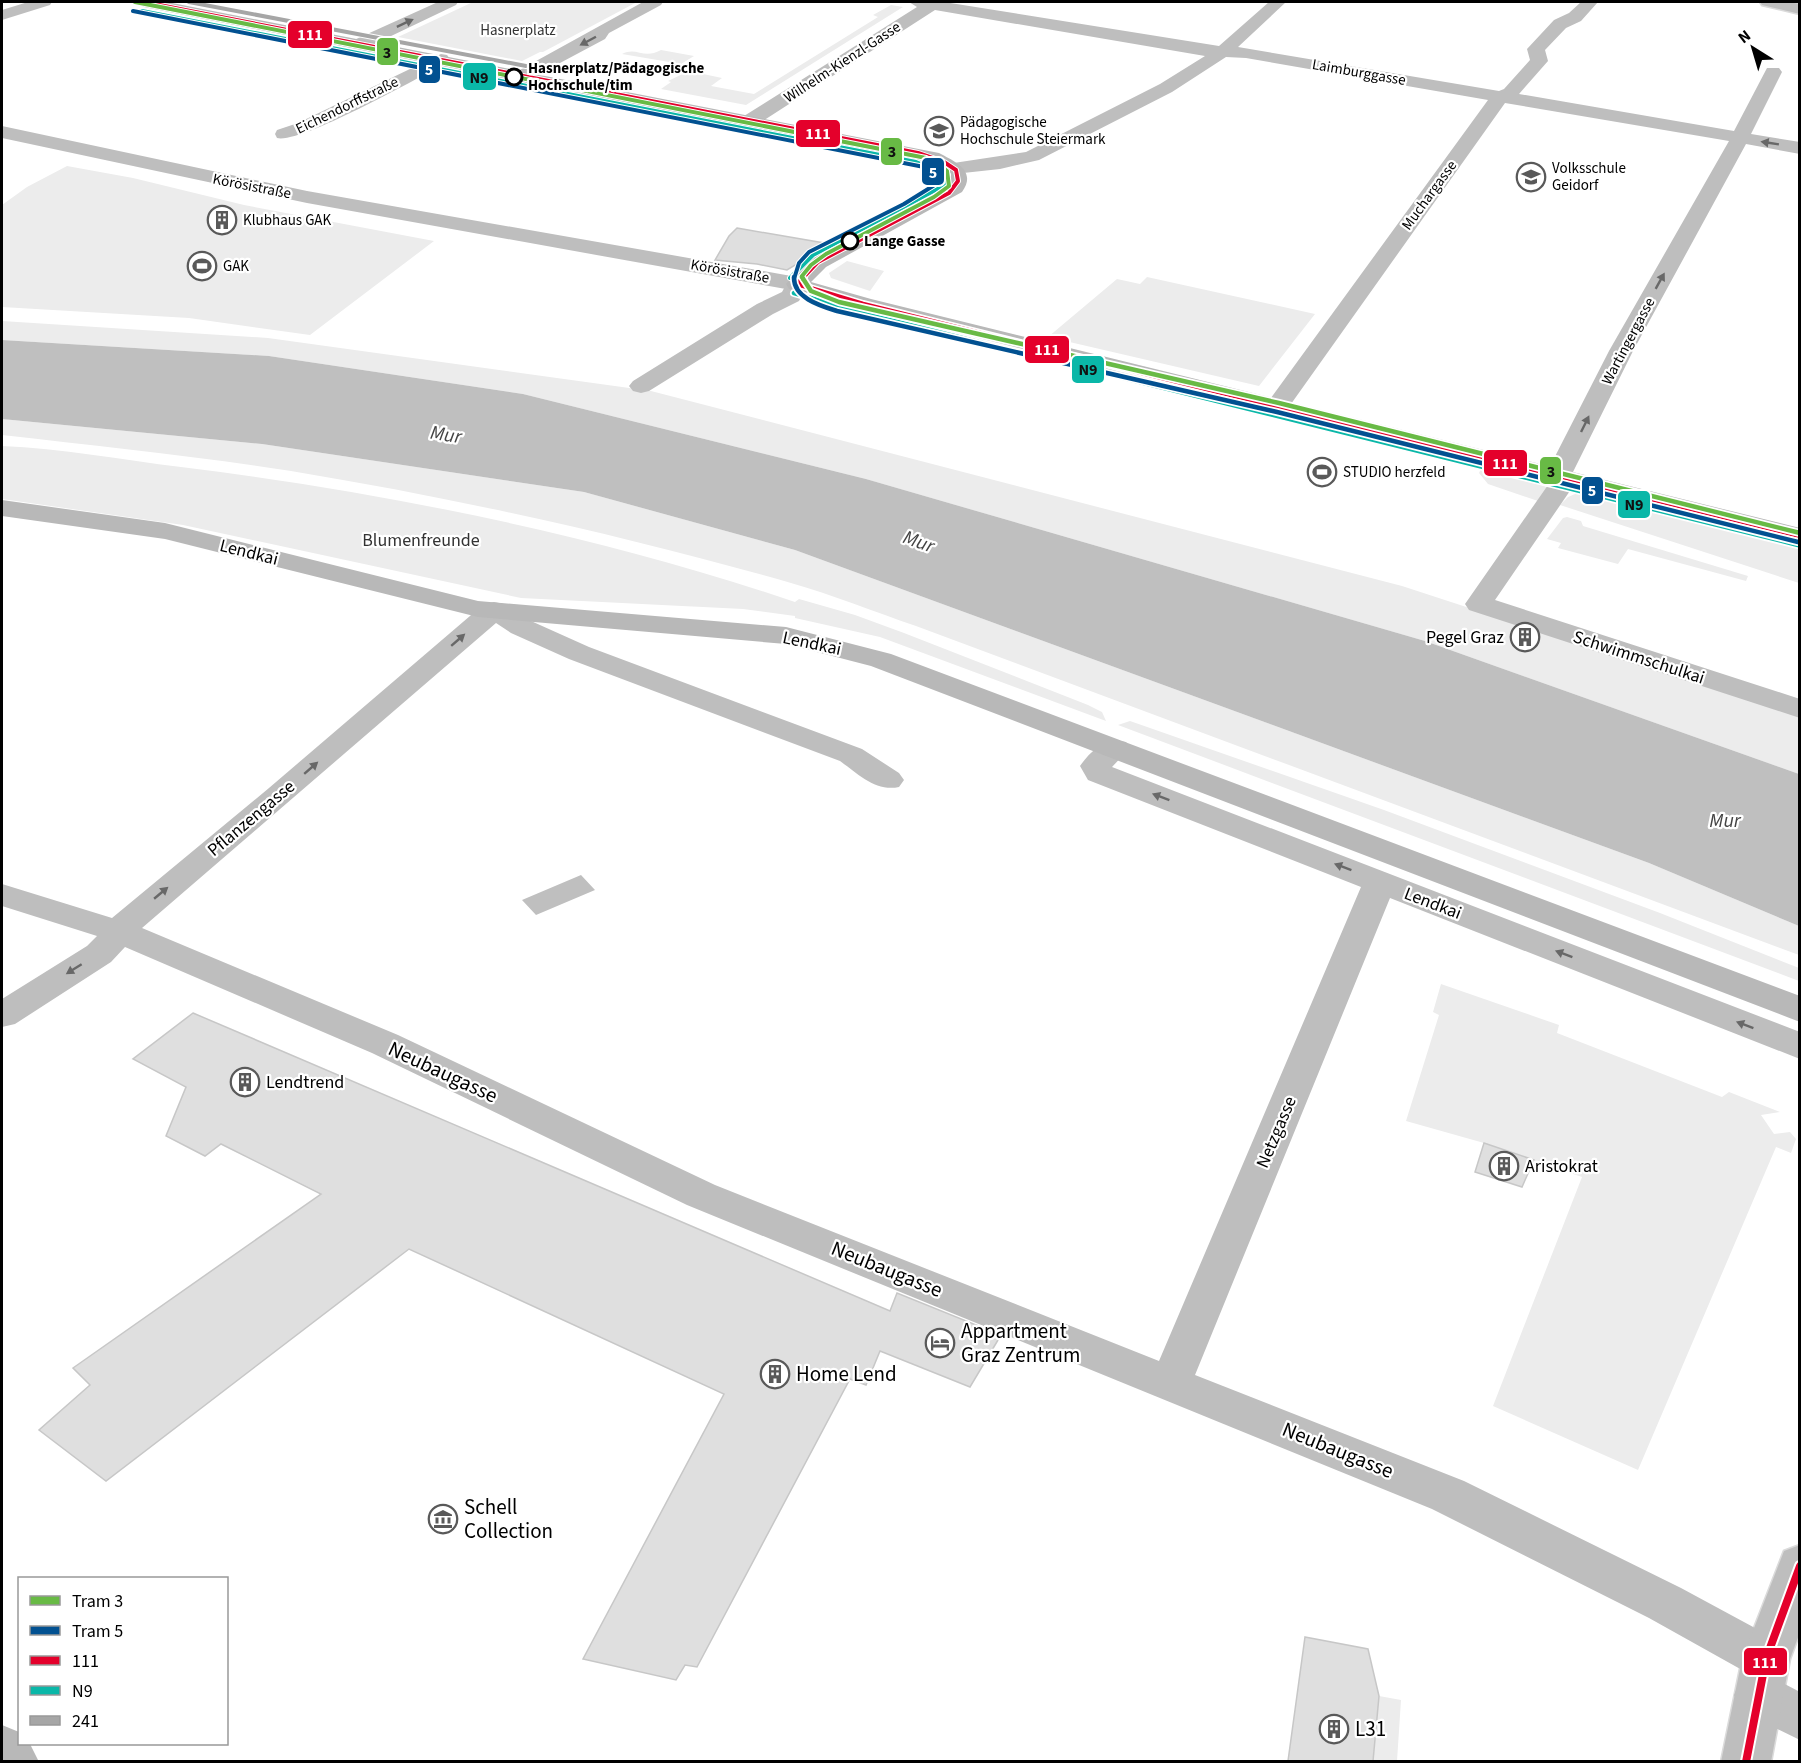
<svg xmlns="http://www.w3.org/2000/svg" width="1801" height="1763" font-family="'Source Sans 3',sans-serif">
<rect width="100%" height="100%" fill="#fff"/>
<path fill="#ececec" d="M473 2H637L543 52H540L522 61 398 37Z
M891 5 903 7 746 105 661 89 671 82 668 81 689 71 722 78 711 86 754 94 878 17 873 15Z
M661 50 694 56 681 64 622 54C637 46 643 60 661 50Z
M67 166 133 178 244 205 434 241 310 335 189 318 2 307V205L27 187Z
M847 261 884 271 870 291 831 278 829 273Z
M1147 277 1315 314 1259 386 1048 337 1117 279 1140 284Z
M2 321 268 338 651 391 1402 586 1799 716V774L1425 641 866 479 523 394 269 356 2 340Z
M2 419 262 444 584 492 795 550 1649 863 1799 926V955L916 626C875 612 833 595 791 583 627 536 460 499 291 471 195 456 98 446 2 435Z
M2 446C61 448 122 460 181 467 389 493 597 535 795 602L799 599 855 615 904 633 1088 705 1102 712 1106 721 880 637 795 618V616L743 609 521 598 183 525 2 499Z
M1481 469 1542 484 1549 489 1541 502 1488 484 1479 473Z
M1582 491 1595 493 1593 496 1799 548V583L1560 505 1568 497Z
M1567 517 1581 521 1583 526 1748 576 1746 581 1628 549 1618 564 1558 548 1561 543 1547 539 1563 518Z
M1130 721 1384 810 1660 913 1799 968V981L1118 725Z
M1441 984 1559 1025 1557 1033 1722 1097 1729 1092 1780 1112 1761 1115 1774 1134 1790 1132 1796 1139 1791 1153 1776 1147 1638 1470 1493 1406 1582 1177 1484 1143 1406 1121 1439 1015 1433 1012Z
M1379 1696 1401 1700 1397 1761 1373 1762Z"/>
<path fill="#bfbfbf" d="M2 340 269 356 523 394 866 479 1425 641 1799 774V926L1649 863 795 550 584 492 262 444 2 419Z
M581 875 595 890 536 915 522 900Z"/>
<path fill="#dfdfdf" stroke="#c7c7c7" stroke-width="1.5" d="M737 228 830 244 787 270 757 264 715 260 729 236Z
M193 1013 890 1311 897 1293 1001 1335 970 1387 880 1351 866 1385 850 1379 697 1667 685 1665 676 1680 583 1659 724 1394 409 1249 106 1481 39 1430 90 1385 73 1368 321 1194 221 1144 205 1156 166 1136 186 1087 133 1059Z
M1484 1143 1534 1160 1522 1187 1475 1172Z
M1305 1637 1368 1649 1379 1696 1373 1761H1288Z"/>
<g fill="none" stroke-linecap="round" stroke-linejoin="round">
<g stroke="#dbdbdb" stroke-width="3">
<path id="primary" d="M1760 2H1788L1800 4V14L1762 5Z
M1800 1545V1632L1790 1659 1771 1762H1721L1742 1659 1784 1551Z"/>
</g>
<path fill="#bebebe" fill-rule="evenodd" d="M28 2H52L50 5 2 20V10Z
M438 2H458L456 5 366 48H354L351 44 354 40Z
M643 2H663L661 5 609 33 605 39 530 79H518L515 75 518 71Z
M909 2H944L1219 46 1269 2H1286L1238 47 1499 91 1504 89 1530 60 1527 49 1554 20 1569 13 1581 2H1598L1581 21 1566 28 1545 50 1548 61 1519 94 1734 131 1767 68H1779L1782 72 1751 134 1800 142V154L1746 144 1633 351 1571 476 1574 485 1495 600 1800 699V718L1469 610 1465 604 1548 485 1545 476 1609 351 1729 141 1505 103 1286 411 1277 413 1268 411 1265 406 1488 100 1246 58 1226 57 1172 92 1039 160 1000 169 954 174 947 172 944 168 947 164 1026 152 1160 84 1205 56 935 10 758 124H744L742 120 744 116 917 7Z
M441 54 447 55 450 59 447 63C418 77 302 144 277 138L275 134 277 130 298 123Z
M797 277 805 279 808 284 799 301 773 314 649 391 641 393 633 391 629 386 633 381 757 304 782 292 789 279Z
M494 602 504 604 531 621 589 647 862 749 899 773 904 780 899 787C876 792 858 774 840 761L569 659 511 633 496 623 142 928 398 1035 715 1185 1159 1361 1361 887 1088 780 1080 766C1091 750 1106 737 1126 742L1130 748 1112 767 1800 1032V1059L1390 898 1195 1375 1464 1481 1681 1588 1783 1643 1790 1659 1783 1675 1773 1678 1800 1692V1740L1741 1711 1734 1695 1741 1679 1751 1675 1649 1618 1432 1509 687 1205 372 1053 125 947 111 962 15 1024 2 1027V999L87 946 97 936 2 906V884L112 918 269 788 484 604Z"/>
<path fill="#bebebe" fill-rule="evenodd" d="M2 126 307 191 797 277 805 279 808 284 805 289 797 291 307 203 2 138Z"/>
<path fill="#b8b8b8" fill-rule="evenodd" d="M136 2H167L939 153C956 162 977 171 962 192L826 267 811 282 871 299 1800 528V544L855 309 789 289 786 284 810 257 946 185 947 173 926 162 144 7Z
M2 500 165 523 478 601 786 627 891 654 1800 996V1022L871 666 786 644 478 617 165 539 2 516Z
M2 1725 19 1732 20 1744H30L39 1762H2Z"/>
<use href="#primary" fill="#bebebe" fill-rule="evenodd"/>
<g stroke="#fff" stroke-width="6">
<path id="bus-1-far2" d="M144 2 918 153 944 162 956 170 958 181 949 193 818 262 802 279"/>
</g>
<g stroke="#fff" stroke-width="8">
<path id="bus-1-far1" d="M797 284 804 277
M797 284 863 304 1800 536"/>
</g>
<g stroke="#fff" stroke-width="12">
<path id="bus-1" d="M1746 1762 1766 1659 1800 1566"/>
</g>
<g stroke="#fff" stroke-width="6">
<path id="bus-2-far1" d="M142 11 916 162 948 175 943 186 813 255 790 278"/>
</g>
<g stroke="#fff" stroke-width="8">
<path id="bus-2" d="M794 293 861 313 1798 545"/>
</g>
<g stroke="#fff" stroke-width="6">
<path id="bus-3" d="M189 2 526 66"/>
</g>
<use href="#bus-1-far2" stroke="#e4002b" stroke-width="4"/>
<use href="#bus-1-far1" stroke="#e4002b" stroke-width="4.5"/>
<use href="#bus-1" stroke="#e4002b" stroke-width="8"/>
<use href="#bus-2-far1" stroke="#0ab7a8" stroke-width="4"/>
<use href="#bus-2" stroke="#0ab7a8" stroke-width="4.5"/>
<use href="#bus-3" stroke="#a6a6a6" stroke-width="4"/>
<g stroke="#fff" stroke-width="6">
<path id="tram-1-far1" d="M135 2 926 158 940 165 947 171 949 186 934 197 826 254 811 265 802 276 803 279"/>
</g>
<g stroke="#fff" stroke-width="8">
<path id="tram-1" d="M802 277 811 291 839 302 1279 403 1800 533"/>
</g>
<g stroke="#fff" stroke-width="6">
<path id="tram-2-far1" d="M133 11 924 167 939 175 941 181 904 204 809 252 799 263 794 279"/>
</g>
<g stroke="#fff" stroke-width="8">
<path id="tram-2" d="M794 277C793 298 821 306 837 311L1277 412 1798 542"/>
</g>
<use href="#tram-1-far1" stroke="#68ba45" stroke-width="4"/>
<use href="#tram-1" stroke="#68ba45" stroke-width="4.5"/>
<use href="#tram-2-far1" stroke="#025191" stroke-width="4"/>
<use href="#tram-2" stroke="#025191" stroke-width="4.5"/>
</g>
<defs><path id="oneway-solid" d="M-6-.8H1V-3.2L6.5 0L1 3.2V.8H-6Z" transform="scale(1.5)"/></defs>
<g fill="#686868">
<use href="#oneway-solid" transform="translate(405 23) rotate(-25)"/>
<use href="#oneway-solid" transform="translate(588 41) rotate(152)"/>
<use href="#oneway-solid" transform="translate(1770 143) rotate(-171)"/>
<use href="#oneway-solid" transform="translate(1660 281) rotate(-61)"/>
<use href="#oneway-solid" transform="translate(1585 424) rotate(-64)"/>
<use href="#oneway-solid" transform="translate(458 640) rotate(-41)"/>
<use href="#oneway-solid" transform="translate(311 768) rotate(-41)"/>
<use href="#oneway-solid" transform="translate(1161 797) rotate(-159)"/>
<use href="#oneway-solid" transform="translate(1343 867) rotate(-159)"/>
<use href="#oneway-solid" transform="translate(161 893) rotate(-40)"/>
<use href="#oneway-solid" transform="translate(1564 954) rotate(-159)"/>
<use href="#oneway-solid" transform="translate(74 969) rotate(148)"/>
<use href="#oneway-solid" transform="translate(1745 1025) rotate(-159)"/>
</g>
<defs>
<g id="university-ring" transform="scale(1.5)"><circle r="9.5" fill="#fff" stroke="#595959" stroke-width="1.5"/><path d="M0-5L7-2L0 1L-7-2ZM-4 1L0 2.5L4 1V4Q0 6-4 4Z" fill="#595959"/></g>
<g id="school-ring" transform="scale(1.5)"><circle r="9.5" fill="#fff" stroke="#595959" stroke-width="1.5"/><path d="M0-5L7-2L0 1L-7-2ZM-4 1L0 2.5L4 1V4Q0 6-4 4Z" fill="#595959"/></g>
<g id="building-ring" transform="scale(1.5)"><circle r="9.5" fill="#fff" stroke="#595959" stroke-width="1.5"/><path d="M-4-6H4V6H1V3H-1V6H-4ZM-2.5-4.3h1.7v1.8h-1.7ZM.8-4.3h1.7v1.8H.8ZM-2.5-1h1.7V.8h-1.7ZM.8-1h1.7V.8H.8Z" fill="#595959"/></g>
<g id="stadium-ring" transform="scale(1.5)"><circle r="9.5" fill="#fff" stroke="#595959" stroke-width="1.5"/><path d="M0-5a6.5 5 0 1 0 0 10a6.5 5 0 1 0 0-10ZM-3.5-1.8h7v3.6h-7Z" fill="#595959"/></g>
<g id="hotel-ring" transform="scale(1.5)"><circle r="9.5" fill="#fff" stroke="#595959" stroke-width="1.5"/><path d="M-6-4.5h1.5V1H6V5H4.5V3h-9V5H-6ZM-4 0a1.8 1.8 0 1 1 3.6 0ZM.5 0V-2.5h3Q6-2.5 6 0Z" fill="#595959"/></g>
<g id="museum-ring" transform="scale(1.5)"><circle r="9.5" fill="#fff" stroke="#595959" stroke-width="1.5"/><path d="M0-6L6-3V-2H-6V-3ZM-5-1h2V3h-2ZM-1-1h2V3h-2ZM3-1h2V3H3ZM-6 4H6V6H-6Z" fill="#595959"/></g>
</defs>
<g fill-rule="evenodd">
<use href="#university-ring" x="939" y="131"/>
<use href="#school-ring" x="1531" y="177"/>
<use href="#building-ring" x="222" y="220"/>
<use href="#stadium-ring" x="202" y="266"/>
<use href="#stadium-ring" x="1322" y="472"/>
<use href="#building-ring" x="1525" y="637"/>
<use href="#building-ring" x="245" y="1082"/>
<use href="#building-ring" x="1504" y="1166"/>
<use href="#hotel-ring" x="940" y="1343"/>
<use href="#building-ring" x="775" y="1374"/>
<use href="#museum-ring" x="443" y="1519"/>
<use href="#building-ring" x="1334" y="1729"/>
</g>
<g fill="#fff" stroke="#000" stroke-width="3">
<circle cx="514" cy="77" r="8"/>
<circle cx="850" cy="241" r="8"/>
</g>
<g text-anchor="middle" stroke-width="4.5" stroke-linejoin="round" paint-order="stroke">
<g font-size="15" fill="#333" stroke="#fff">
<text x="518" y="35">Hasnerplatz</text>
</g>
<g font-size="15" fill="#000" stroke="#fff">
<text transform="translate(842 62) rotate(-33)" y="5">Wilhelm-Kienzl-Gasse</text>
<text transform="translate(1359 72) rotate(10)" y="5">Laimburggasse</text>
<text transform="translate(347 105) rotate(-26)" y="5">Eichendorffstraße</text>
<text transform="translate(252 186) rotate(11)" y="5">Körösistraße</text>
<text transform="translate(1429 195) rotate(-54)" y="5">Muchargasse</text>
<text transform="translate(730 271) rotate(10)" y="5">Körösistraße</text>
<text transform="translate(1628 341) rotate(-62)" y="5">Wartingergasse</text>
</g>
<g font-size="15" font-weight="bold" fill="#000" stroke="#fff" text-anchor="start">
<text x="528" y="73">Hasnerplatz/Pädagogische<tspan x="528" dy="17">Hochschule/tim</tspan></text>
<text x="864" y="246">Lange Gasse</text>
</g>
<g font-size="15" fill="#000" stroke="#fff" text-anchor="start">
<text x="960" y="127">Pädagogische<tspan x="960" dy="17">Hochschule Steiermark</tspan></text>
<text x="1552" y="173">Volksschule<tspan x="1552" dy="17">Geidorf</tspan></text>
<text x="243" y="225">Klubhaus GAK</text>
<text x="223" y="271">GAK</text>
<text x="1343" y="477">STUDIO herzfeld</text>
</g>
<g font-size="18" fill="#333" stroke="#fff">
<text x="421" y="546">Blumenfreunde</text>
</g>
<g font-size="18" fill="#000" stroke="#fff">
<text transform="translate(249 552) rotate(14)" y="6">Lendkai</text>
<text transform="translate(812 643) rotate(12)" y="6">Lendkai</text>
<text transform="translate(1639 657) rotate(18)" y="6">Schwimmschulkai</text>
<text transform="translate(251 818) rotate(-40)" y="6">Pflanzengasse</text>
<text transform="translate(1433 903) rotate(21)" y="6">Lendkai</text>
<text transform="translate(1276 1132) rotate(-67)" y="6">Netzgasse</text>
</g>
<g font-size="18" fill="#000" stroke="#fff" text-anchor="start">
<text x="1504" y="643" text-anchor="end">Pegel Graz</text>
<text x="266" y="1088">Lendtrend</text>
<text x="1525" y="1172">Aristokrat</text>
</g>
<g font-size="20" font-style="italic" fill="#444" stroke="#fff">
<text transform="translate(446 434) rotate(9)" y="7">Mur</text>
<text transform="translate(919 541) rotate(20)" y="7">Mur</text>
<text x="1725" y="827">Mur</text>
</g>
<g font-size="21" fill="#000" stroke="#fff">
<text transform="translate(443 1072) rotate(25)" y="7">Neubaugasse</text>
<text transform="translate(887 1269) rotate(22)" y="7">Neubaugasse</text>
<text transform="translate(1338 1450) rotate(22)" y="7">Neubaugasse</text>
</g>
<g font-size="21" fill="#000" stroke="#fff" text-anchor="start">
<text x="961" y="1338">Appartment<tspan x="961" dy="24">Graz Zentrum</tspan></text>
<text x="796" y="1381">Home Lend</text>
<text x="464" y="1514">Schell<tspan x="464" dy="24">Collection</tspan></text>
<text x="1355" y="1736">L31</text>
</g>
</g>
<g stroke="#fff" stroke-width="2">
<rect x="287" y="20" width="46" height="29" rx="6" fill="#e4002b"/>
<rect x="376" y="37" width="23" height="29" rx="6" fill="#68ba45"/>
<rect x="418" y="55" width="23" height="29" rx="6" fill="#025191"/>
<rect x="462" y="62" width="35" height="29" rx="6" fill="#0ab7a8"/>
<rect x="795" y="119" width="46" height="29" rx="6" fill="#e4002b"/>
<rect x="880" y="137" width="23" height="29" rx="6" fill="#68ba45"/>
<rect x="921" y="157" width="24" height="29" rx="6" fill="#025191"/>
<rect x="1024" y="335" width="46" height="29" rx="6" fill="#e4002b"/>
<rect x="1071" y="355" width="34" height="29" rx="6" fill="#0ab7a8"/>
<rect x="1483" y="449" width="45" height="28" rx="6" fill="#e4002b"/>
<rect x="1539" y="456" width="23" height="29" rx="6" fill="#68ba45"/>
<rect x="1581" y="476" width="23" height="29" rx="6" fill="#025191"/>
<rect x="1617" y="490" width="34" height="29" rx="6" fill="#0ab7a8"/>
<rect x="1743" y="1647" width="45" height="29" rx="6" fill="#e4002b"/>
</g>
<g font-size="16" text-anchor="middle" font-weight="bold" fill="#fff">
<text x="310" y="40">111</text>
<text x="429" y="75">5</text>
<text x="818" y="139">111</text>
<text x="933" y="178">5</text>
<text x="1047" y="355">111</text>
<text x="1505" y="469">111</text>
<text x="1592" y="496">5</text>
<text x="1765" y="1668">111</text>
</g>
<g font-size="16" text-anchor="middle" font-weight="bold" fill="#111">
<text x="387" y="58">3</text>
<text x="479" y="83">N9</text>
<text x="892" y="157">3</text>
<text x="1088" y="375">N9</text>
<text x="1551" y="477">3</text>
<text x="1634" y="510">N9</text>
</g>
<rect width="1801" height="1763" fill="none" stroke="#000000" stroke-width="6"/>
<rect x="18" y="1577" width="210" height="168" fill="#ffffff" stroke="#999999" stroke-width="1.5"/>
<rect x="30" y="1596" width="30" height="9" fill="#68ba45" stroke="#999999" stroke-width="1.5"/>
<text x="72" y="1607" font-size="18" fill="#000000">Tram 3</text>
<rect x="30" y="1626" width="30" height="9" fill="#025191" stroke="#999999" stroke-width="1.5"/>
<text x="72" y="1637" font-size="18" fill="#000000">Tram 5</text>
<rect x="30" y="1656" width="30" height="9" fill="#e4002b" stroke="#999999" stroke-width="1.5"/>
<text x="72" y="1667" font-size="18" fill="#000000">111</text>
<rect x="30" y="1686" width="30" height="9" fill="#0ab7a8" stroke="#999999" stroke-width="1.5"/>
<text x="72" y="1697" font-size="18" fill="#000000">N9</text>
<rect x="30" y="1716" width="30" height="9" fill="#a6a6a6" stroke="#999999" stroke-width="1.5"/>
<text x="72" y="1727" font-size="18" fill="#000000">241</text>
<g transform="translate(1753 48) rotate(323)" stroke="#ffffff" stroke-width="4.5" paint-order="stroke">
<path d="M0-4.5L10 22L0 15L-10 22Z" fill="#000000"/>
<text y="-9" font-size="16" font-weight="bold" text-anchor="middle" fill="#000000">N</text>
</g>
</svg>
